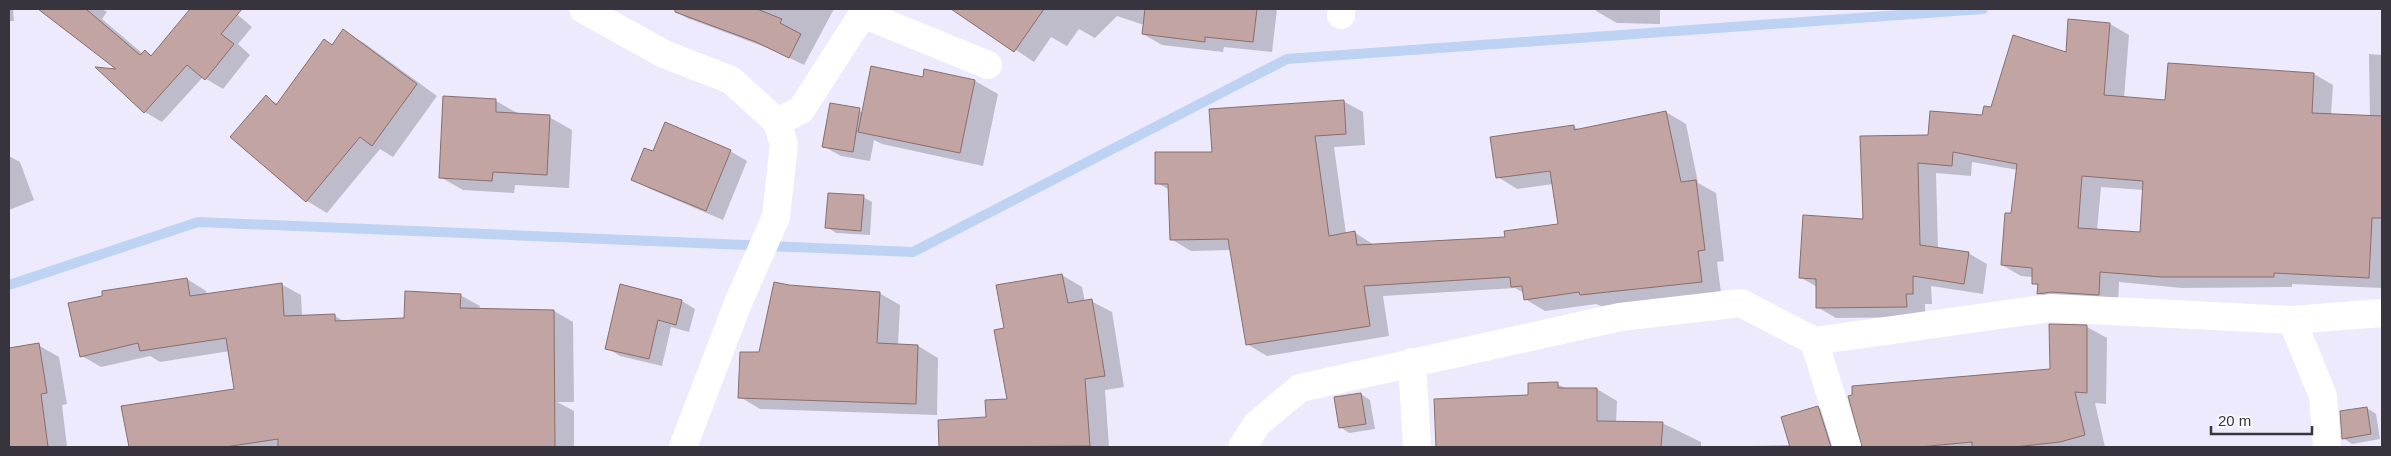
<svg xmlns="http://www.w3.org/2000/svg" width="2391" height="456" font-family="Arial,sans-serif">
<rect width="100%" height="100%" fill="#eeeafe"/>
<path fill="#0003" fill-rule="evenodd" d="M9 9H13L14 21H9Z
M40 9H102L107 12 102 19 143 54 145 52 153 56 204 9H231L252 27 238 44 250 55 223 89 203 77 162 122 145 112 120 71Z
M672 9H834L804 65 773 50 687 18Z
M954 9H1277L1272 52 1224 47 1223 52 1162 45 1143 34 1144 25 1117 16 1095 38 1079 29 1067 46 1051 37 1034 62Z
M1596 9H1660V24L1617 23 1596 11Z
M2110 24 2129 35 2124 98 2166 101 2314 74 2333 85 2331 115 2370 117 2369 54 2382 55V288L2292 284V287L2182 288 2119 282 2118 305 2057 304 2038 293 2039 286 2033 283V277L2021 276 2002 265 2018 170 1972 162 1971 176 1936 173 1938 249 1968 253 1987 264 1983 294 1931 286 1932 304H1925V317L1836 318 1817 307V287L1800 277 1864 220 1930 136 1983 117 1991 108ZM2101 187 2144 190 2141 234 2097 230Z
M343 31 364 43 437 96 393 157 380 149 327 213 307 201 266 97 278 104 333 46Z
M925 70 975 81 998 94 983 166 882 144 874 140 870 161 841 156 823 146 831 104 863 112 924 79Z
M444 98 496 101 519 114 549 117 572 130 569 188 515 185 514 193 463 190 440 177Z
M1343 101 1363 112 1365 145 1334 147 1346 234 1354 232 1374 245 1506 238 1560 225 1553 184 1517 189 1498 177 1573 126 1580 130 1666 112 1686 124 1698 183 1716 193 1724 261 1717 262 1721 293 1601 306 1596 304 1545 311 1525 299 1524 293 1515 288 1383 296 1389 336 1267 356 1247 344 1231 250 1191 251 1171 239 1170 190 1157 183 1214 153Z
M730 151 747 161 723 220 650 189 633 179 653 153Z
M9 156 20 162 34 200 9 210Z
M863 197 872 202 870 235 836 233 827 227Z
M1062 275 1082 287 1085 302 1091 301 1112 312 1124 387 1105 390 1109 447H941L939 421 988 419 1008 400 1006 329Z
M187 279 206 291 207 295 281 284 301 295 302 317 335 316 345 322 406 319 460 295 480 306 479 310 554 311 573 322 574 402H557L574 411V447H130L123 407 236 390 230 351 160 362 150 356 101 367 82 356Z
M621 285 682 301 695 309 689 332 671 327 662 366 620 356 607 348Z
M789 286 879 293 900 305 898 345 918 346 938 358 937 415 760 409 740 397Z
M2087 327 2107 338 2106 404 2095 403 2105 447H1863L1849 397 2051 370Z
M38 345 59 357 67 404 62 405 67 447H9V349Z
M1557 384 1567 389H1597L1617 401 1616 423H1662L1701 442V447L1438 446 1529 396Z
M1361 394 1370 400 1375 429 1349 433 1340 427Z
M1818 407 1838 418 1847 447H1714L1791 445Z
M2367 408 2376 414 2380 439 2352 444 2343 438Z"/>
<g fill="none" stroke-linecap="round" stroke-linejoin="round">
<path stroke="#bed3f4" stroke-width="10" d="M9 285 198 222 913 252 1287 59 1983 9"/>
</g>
<path fill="#c2a5a3" stroke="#886e6c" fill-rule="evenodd" d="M38 9H86L140 55 145 50 151 56 190 9H242L221 34 234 44 205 80 187 65 144 113 95 67 116 69Z
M675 9H757L782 19 780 23 801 34 789 58 756 42 675 12Z
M951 9H1044L1014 52Z
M1145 9H1257L1253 42 1205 37V42L1142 34Z
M2068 19 2110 23 2104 95 2165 100 2168 63 2314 73 2312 113 2382 116V218H2372L2369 278 2274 273V277H2162L2100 272 2099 295 2051 292 2037 294 2038 284H2032V268L2001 265 2005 213H2011L2017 164 1953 152 1952 166 1918 163 1920 245 1969 252 1964 284 1913 276V294H1906L1907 307 1816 308V279L1799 278 1803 215 1863 219 1860 136 1928 135 1930 111 1982 115 1984 106 1991 107 2013 35 2066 52ZM2082 176 2143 181 2140 232 2078 228Z
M343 29 417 84 372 146 360 137 306 202 230 137 266 95 276 105 324 39 332 45Z
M871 66 923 77 924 69 975 80 960 153 858 132Z
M443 96 496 99V112L550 115 547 175 493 172 492 181 439 178Z
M1344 100 1346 134 1315 136 1329 236 1355 231 1357 245 1505 237 1504 231 1558 224 1550 171 1496 178 1490 137 1574 125V130L1666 111 1681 182 1696 180 1705 250 1698 251 1702 282 1580 295 1579 292 1524 300 1522 286 1511 287 1510 277 1364 286 1370 326 1246 345 1228 239 1170 240 1168 184H1155V152H1212L1209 109Z
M830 103 860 108 853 152 822 147Z
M665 122 731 150 706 211 631 180 644 148 653 151Z
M828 193 864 195 861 231 825 228Z
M1062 274 1068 303 1092 299 1105 376 1085 379 1090 446 939 447 938 420 986 417 985 400 1007 399 994 330 1004 328 996 285Z
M187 278 190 296 282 283 284 316 335 314V321L404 318 405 291 461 294 460 308 554 310 555 447H278V439L225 447H129L121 406 234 389 226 338 140 351 138 343 80 357 68 303 102 296V291Z
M774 282 789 285 880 292 877 343 918 345 916 404 738 398 740 352H759Z
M620 284 682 300 676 325 658 320 649 359 605 349Z
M2049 324 2087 325V393L2075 392 2085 435 2060 442 2014 447H1972V442L1919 447H1862L1848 396 1852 395V386L2050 369Z
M39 343 47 393 41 394 48 447H9V348Z
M1558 382V388H1597V421L1663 422 1661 447H1436L1434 399 1528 395V383Z
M1361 393 1366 424 1339 428 1334 397Z
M1818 406 1831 447H1790L1781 417Z
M2367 407 2371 434 2342 439 2340 411Z"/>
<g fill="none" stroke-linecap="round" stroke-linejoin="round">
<path stroke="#fff" stroke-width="28" d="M583 9 664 54 731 80 777 122 784 144 776 217 738 303 683 447
M1341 9V15
M863 14 988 65
M777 122 801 110 866 9
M2292 320 2323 396 2327 447
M1814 341 1847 447
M1412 362 1417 447
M1242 447 1257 424 1300 388 1620 317 1741 303 1814 341 2050 308 2292 320 2382 313"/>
</g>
<rect width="2391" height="456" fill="none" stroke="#37343e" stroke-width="20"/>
<path d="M2211 426v8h101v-8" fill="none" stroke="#37343e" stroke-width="2.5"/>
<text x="2218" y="426" font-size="15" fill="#37343e" stroke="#faf9fe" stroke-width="4" paint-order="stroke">20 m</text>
</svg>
